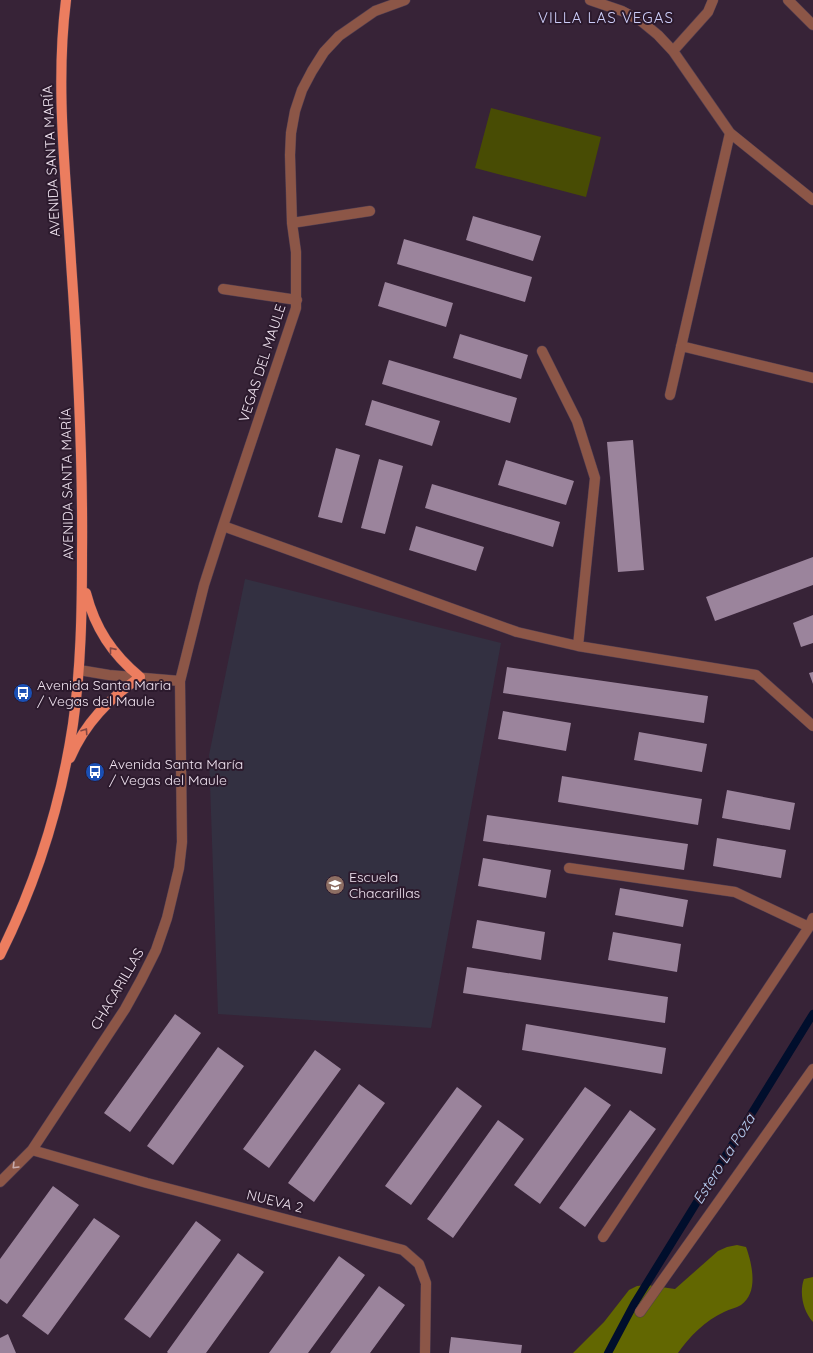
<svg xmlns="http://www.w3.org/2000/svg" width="813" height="1353" font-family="Quicksand,sans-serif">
<rect width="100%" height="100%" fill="#372337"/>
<path fill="#333041" d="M245 579 501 643 431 1028 218 1014 209 755Z"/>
<path fill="#484c04" d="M491 108 601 137 586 197 475 168Z"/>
<path fill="#626701" d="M737 1245 746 1247C752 1263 759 1293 741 1305 736 1308 730 1309 724 1312 706 1320 689 1337 678 1353H573L604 1322 629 1290 637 1286 647 1285 675 1289 718 1251 727 1247Z
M813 1277V1322C803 1311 799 1293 804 1279Z"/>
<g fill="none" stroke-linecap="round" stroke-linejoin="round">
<path stroke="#000e2c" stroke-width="8" d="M608 1353 634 1304 813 1014"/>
</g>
<path fill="#9b849c" d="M473 216 541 236 533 261 466 240Z
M404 239 532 277 525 302 397 264Z
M385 282 453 303 446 327 378 306Z
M460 334 528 355 521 379 453 358Z
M389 360 517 398 510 423 382 384Z
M372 400 440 421 432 446 365 425Z
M633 440 644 570 618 572 607 442Z
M336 448 360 455 342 523 318 517Z
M379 459 403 466 385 534 361 528Z
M506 460 574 481 566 505 498 485Z
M432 484 560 522 553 547 425 508Z
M416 526 484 547 476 571 409 550Z
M813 557V585L715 621 706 597Z
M813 615V643L801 647 793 623Z
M507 667 708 696 704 723 503 693Z
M813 672V684L809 673Z
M503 711 571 723 566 751 498 739Z
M639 732 707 744 702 772 634 760Z
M562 776 702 799 698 825 558 802Z
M727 790 795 803 790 830 722 818Z
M487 815 688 844 684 870 483 841Z
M717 838 786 850 781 878 713 866Z
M483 858 551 870 546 898 478 886Z
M620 888 688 900 683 927 615 915Z
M477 920 545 932 541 960 472 948Z
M613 932 681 944 677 972 608 960Z
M467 967 668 997 665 1023 463 993Z
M175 1014 201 1033 130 1132 104 1113Z
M526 1024 666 1048 662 1074 522 1050Z
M218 1047 244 1066 173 1165 147 1146Z
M315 1050 341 1069 269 1168 243 1149Z
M359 1084 385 1103 314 1202 288 1183Z
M457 1087 482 1106 411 1205 385 1186Z
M585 1087 611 1105 540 1204 514 1185Z
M630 1110 656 1129 585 1227 559 1208Z
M498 1120 524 1139 453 1238 427 1219Z
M53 1186 79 1205 7 1304 0 1299V1259Z
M94 1218 120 1236 48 1335 22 1316Z
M196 1221 221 1240 150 1338 124 1319Z
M238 1253 264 1272 206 1353H168L167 1352Z
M339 1256 365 1275 308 1353H269Z
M379 1286 405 1305 370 1353H330Z
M8 1334 16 1353H0V1338Z
M451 1337 522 1345 521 1353H449Z"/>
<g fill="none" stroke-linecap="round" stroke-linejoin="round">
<g stroke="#513e51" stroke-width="11">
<path id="minor" d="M590 0 622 11 641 21 658 35 673 51 730 133 813 200
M788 0 813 25
M673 51 708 12 713 0
M292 223 370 211
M223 289 297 300
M681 346 813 378
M542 351 577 421 595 478 578 646
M670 395 730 133
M223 526 517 632 578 646 756 675 813 726
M79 670 109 675 180 681
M569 868 735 892 809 927
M32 1150 147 1183 403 1250 419 1264 426 1283 425 1353
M0 1182 32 1150 125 1009 141 980 156 950 167 918 179 868 182 842 180 681 204 585 223 526 296 308V252L292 223 290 155 291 133 295 111 302 90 312 71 324 52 339 36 375 11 405 0
M603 1237 809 927 813 918
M640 1312 813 1069"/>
</g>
<g stroke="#513e51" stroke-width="11">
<path id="major" d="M70 758C85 723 109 699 140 677 112 654 95 628 86 593
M0 955C36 883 61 804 73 724 81 668 82 611 82 554 83 457 78 360 71 262 66 175 55 87 66 0"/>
</g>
<use href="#minor" stroke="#8c5647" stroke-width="10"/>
<use href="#major" stroke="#ec7d5f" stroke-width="10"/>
</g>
<defs><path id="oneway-chevron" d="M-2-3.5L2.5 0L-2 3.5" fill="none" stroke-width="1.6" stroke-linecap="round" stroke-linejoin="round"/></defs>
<g stroke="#824744">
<use href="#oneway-chevron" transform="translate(112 650) rotate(-129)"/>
<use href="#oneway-chevron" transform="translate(85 731) rotate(-56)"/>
</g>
<use stroke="#c9abad" href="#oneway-chevron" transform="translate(15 1166) rotate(135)"/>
<defs>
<g id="bus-disc" transform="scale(1)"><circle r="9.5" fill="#1a4fb4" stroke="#2c1a2d"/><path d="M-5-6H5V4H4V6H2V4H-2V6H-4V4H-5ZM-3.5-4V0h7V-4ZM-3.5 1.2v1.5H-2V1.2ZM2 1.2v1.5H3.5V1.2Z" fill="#fff"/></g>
<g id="school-disc" transform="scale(1)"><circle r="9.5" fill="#8d6e63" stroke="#2c1a2d"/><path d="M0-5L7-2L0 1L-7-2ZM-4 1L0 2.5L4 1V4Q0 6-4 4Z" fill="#fff"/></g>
</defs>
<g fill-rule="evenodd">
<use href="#bus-disc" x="23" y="693"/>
<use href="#bus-disc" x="95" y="772"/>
<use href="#school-disc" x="335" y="885"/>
</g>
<g text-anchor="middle" stroke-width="4" stroke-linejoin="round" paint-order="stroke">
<g font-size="14" fill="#f1e4f1" stroke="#2c1a2d">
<text transform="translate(51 161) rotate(-93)" y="5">AVENIDA SANTA MARÍA</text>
<text transform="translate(262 363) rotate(-72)" y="5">VEGAS DEL MAULE</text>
<text transform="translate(67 484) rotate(-91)" y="5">AVENIDA SANTA MARÍA</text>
<text transform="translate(117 989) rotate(-60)" y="5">CHACARILLAS</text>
<text transform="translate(275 1201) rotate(14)" y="5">NUEVA 2</text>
</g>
<g font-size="14" fill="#f1e4f1" stroke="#2c1a2d" text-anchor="start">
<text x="37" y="690">Avenida Santa Maria<tspan x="37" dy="16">/ Vegas del Maule</tspan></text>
<text x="109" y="769">Avenida Santa María<tspan x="109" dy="16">/ Vegas del Maule</tspan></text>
<text x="349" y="882">Escuela<tspan x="349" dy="16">Chacarillas</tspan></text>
</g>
<g font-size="15" letter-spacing="1" fill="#cccdf8" stroke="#2c1a2d">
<text x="606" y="23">VILLA LAS VEGAS</text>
</g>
<g font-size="15" font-style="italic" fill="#bbd3f7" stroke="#2c1a2d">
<text transform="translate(724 1159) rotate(-58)" y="5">Estero La Poza</text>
</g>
</g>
</svg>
